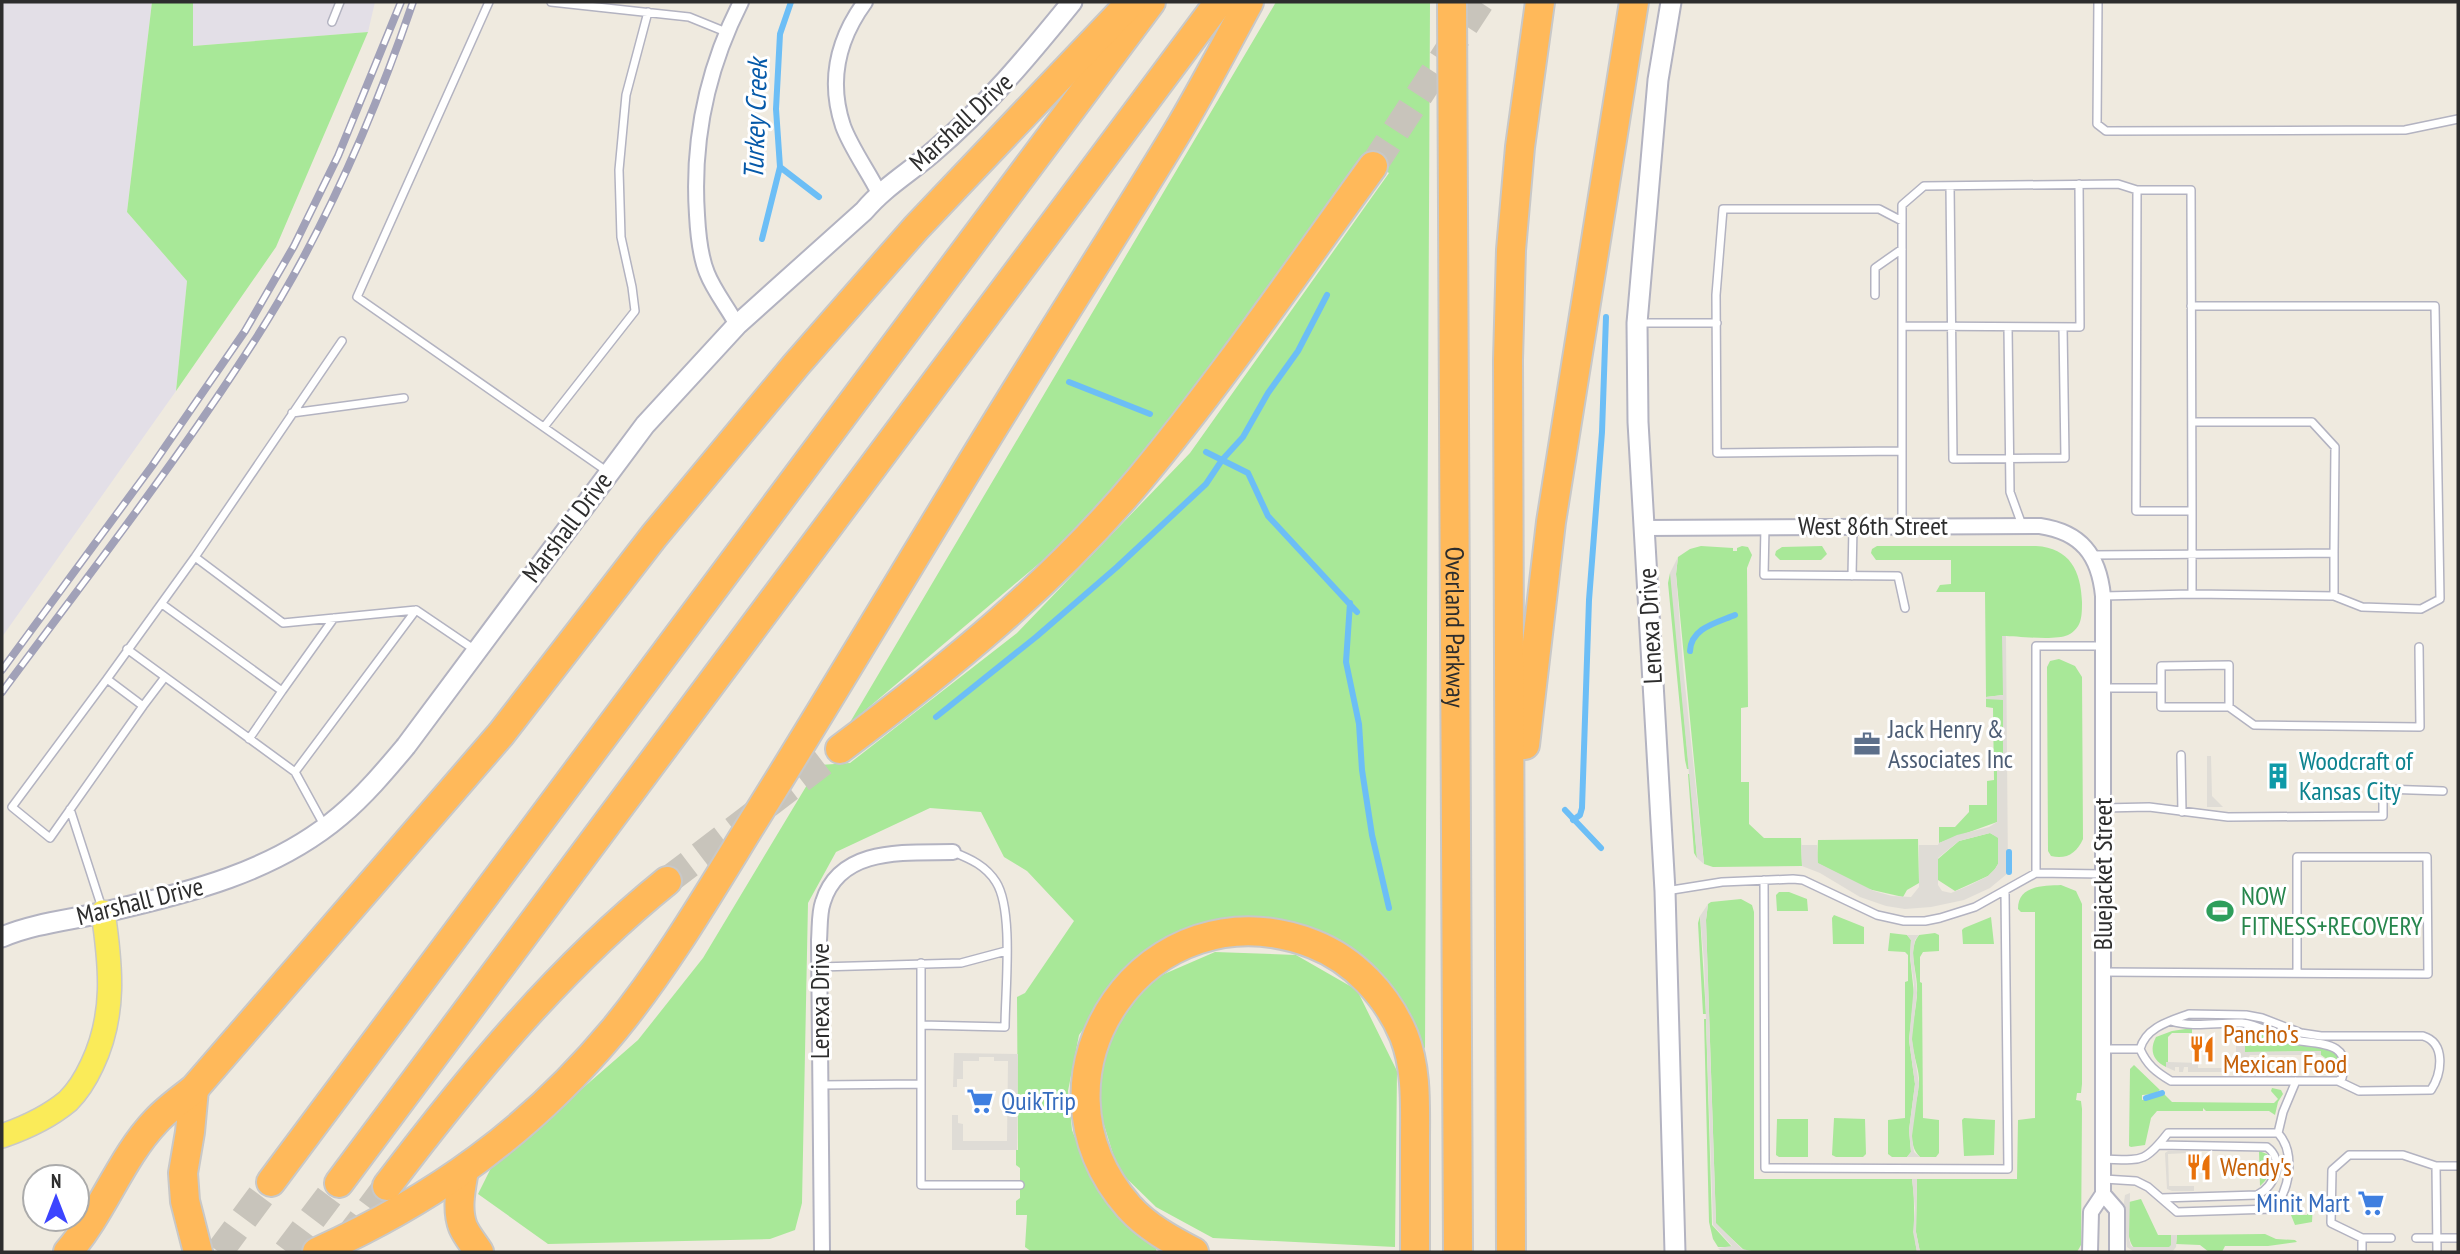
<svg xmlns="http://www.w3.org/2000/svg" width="2460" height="1254" font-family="'PT Sans Narrow',sans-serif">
<rect width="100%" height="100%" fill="#efeadf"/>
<path fill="#e3dfe7" d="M2 2H152L127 212 187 281 176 391 2 637Z
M193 2H375L368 32 193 46Z"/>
<path fill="#a8e898" d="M152 2H193V46L368 32 276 247 176 391 187 281 127 212Z
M1276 2H1430L1425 1049 1392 993 1354 950 1297 926 1249 919 1188 927 1143 954 1109 994 1079 1035 1068 1091 1072 1130 1091 1178 1126 1222 1157 1246 1156 1252H1032L1025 1247 1027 1215H1016V1201L1020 1198V1168L1016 1165V1150H1018L1017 997 1025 993 1074 921 1027 871 1004 857 981 812 930 808 836 852 808 903 802 1203 795 1230 770 1239 548 1244 478 1194 491 1168 638 1040 703 958 819 765 850 763 1017 633 1190 453 1389 173 1362 155 1197 391 1074 534 849 724Z
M1701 546 1733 548V551H1737V548L1742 546 1748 547 1752 555 1747 568 1748 707 1741 708V782H1749V824L1764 838H1801L1802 866 1713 867 1704 864 1676 574 1678 557 1690 549Z
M1822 546 1827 554 1821 560H1780L1775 555 1776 551 1782 547Z
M1877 546H2036C2070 548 2081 571 2082 602 2082 616 2082 628 2068 635 2054 641 2019 636 2003 636V695L1986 697 1985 592H1936L1940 585 1951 584V560H1876L1871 553 1872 549Z
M1670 573 1671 574 1689 769H1687L1685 760 1668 583Z
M2059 659 2075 666 2082 677 2083 839C2077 853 2066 860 2051 856L2048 851 2047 667 2050 661Z
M1986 699H2003V767L1997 771V822L1939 843V827H1955L1969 812V805H1987V781L1994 780 1993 708 1986 707Z
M1688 774H1690L1697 858 1694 853Z
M1990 833 1998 837V864L1995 869 1988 876 1955 891 1938 880V859L1959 841Z
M1918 839 1919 883 1907 890 1903 897 1868 889 1817 863 1818 840Z
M2061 885 2076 891 2082 904V1084L2081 1093H2077L2076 1100 2081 1101 2082 1109 2081 1245 2077 1252H1920L1916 1232 1917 1179H2017L2018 1120 2035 1118V912H2021L2018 909C2018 885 2043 886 2061 885Z
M1779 892H1789L1807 899 1808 911H1777L1776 895Z
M1741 899 1752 905 1754 912V1179H1912C1916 1204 1912 1228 1917 1252L1745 1251 1716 1224 1706 920 1708 904 1711 902Z
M1834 915 1864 927V944H1833L1832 918Z
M1700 916 1706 1014H1703L1698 923Z
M1991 917 1994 944H1963L1962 930 1964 928Z
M1890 933 1907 935 1911 940 1910 957 1914 994 1909 1040 1915 1084 1909 1130 1911 1152 1907 1157H1892L1888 1154V1120L1905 1118V982L1908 981V955L1905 952 1888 951Z
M1935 933 1939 935V951L1923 952 1920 957V982L1922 983 1923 1118 1939 1120V1153L1936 1157H1920C1901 1138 1920 1102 1919 1078 1918 1066 1913 1054 1912 1041 1911 1023 1918 1005 1917 987 1917 970 1907 950 1919 935Z
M1215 952 1296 955 1357 990 1397 1071 1395 1247 1213 1238 1156 1207 1118 1170 1096 1099 1108 1039 1148 981Z
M1704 1019H1706L1712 1225 1732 1247H1718L1713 1239 1709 1222Z
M2192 1028V1033H2172L2168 1037V1062H2166V1067C2153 1061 2149 1050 2156 1037L2172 1031Z
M2241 1028C2258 1031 2273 1040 2289 1044 2305 1048 2326 1043 2337 1056V1066L2331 1070H2324L2322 1067 2328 1060 2321 1055 2320 1051 2245 1052 2241 1046Z
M2134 1065 2160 1090 2154 1094 2142 1095V1100L2164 1094 2172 1102 2274 1103 2278 1099 2271 1091 2272 1088 2281 1090 2283 1094 2278 1102 2275 1115 2269 1111H2206L2203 1108V1111H2157L2151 1118 2145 1145 2131 1147 2129 1146 2130 1069Z
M1834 1118 1865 1119 1866 1154 1863 1157H1836L1832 1155Z
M1964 1118 1995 1120 1994 1155 1964 1156 1962 1120Z
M1777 1119H1808V1157H1779L1776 1155Z
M2259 1151 2267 1154C2276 1166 2270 1177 2260 1186Z
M2308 1196 2313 1202 2312 1222 2295 1225 2291 1215H2307Z
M2141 1199 2158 1235H2171V1247L2134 1248C2125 1237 2129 1216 2129 1202Z
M2265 1234 2276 1239 2295 1240 2297 1242 2268 1246H2225L2222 1252H2209L2200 1245 2176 1244 2177 1235Z"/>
<path fill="#dfdcd6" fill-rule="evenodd" d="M1678 557 1676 574 1683 666 1704 864 1697 858 1670 573Z
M2002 636H2006L2008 873 1990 888 1964 900 1931 907 1905 909 1886 906 1860 897 1820 873 1802 866 1801 845H1817L1818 863 1874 891 1892 896 1911 897 1919 887V845H1938L1939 843 1957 835 1989 827 1997 822V771L2003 767V700L1986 699V697L2003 695ZM1990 833 1998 838V864L1995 869 1988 876 1968 886 1951 893 1942 891 1938 885V858L1959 841Z
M2207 756H2211L2212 796 2223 807H2207Z
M1708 904 1706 920 1716 1223 1742 1249 1756 1252H1722L1718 1248 1732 1246 1713 1225 1704 961 1700 916Z
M1907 935H1919L1915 940 1913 953 1917 993 1912 1039 1919 1084 1912 1136 1914 1152 1920 1157H1907L1911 1152 1909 1130 1915 1084 1909 1040 1914 985 1910 957 1911 940Z
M2230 1028H2241V1046H2245V1052L2321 1051V1055H2250L2241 1072H2188V1067H2184L2183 1072H2179V1067H2175V1071L2166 1067V1062H2168L2198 1063V1068H2236V1032L2230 1031Z
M954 1053 1018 1054 1017 1150H952V1115H958V1123L963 1124V1141H1007L1008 1061H994V1057H979V1061H963V1079H957V1087H953Z
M2168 1151H2188V1153L2168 1154 2169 1186H2194V1191H2172L2167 1189 2165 1153Z
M1912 1179H1917L1916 1232 1920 1252H1917L1913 1232 1915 1208Z
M2130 1193 2129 1239 2131 1246 2134 1247H2169L2171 1245V1235H2177L2176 1247 2173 1251 2134 1252 2127 1247 2124 1202 2125 1195Z"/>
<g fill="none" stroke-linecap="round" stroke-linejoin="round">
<path stroke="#6cbef6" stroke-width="6" d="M780 167 819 197
M762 239 780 167 776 109 780 34 791 2
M1069 382 1150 414
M1206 452 1248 473 1268 516 1357 612
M1350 603 1346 662 1359 724 1362 770 1372 835 1389 908
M1690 651C1691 628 1716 623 1735 615
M936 717 1036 637 1117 567 1206 484 1222 460 1243 437 1268 393 1298 351 1327 295
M1565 810 1601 848
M1573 820 1580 815 1582 808 1589 600 1602 432 1606 317
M2009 852V872
M2146 1098 2162 1093"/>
<path stroke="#c8c4bb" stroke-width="28" stroke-dasharray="28 14" stroke-linecap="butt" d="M1373 166 1480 2
M667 881 840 749
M345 1242 387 1186
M219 1252 271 1182
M287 1252 339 1183"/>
<g stroke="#b3b3c1" stroke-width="10">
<path id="service" d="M489 2 357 297 608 472
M551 2 689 17 726 32
M2098 2 2097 124 2106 131 2405 130 2458 119
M332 22 340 2
M1950 186 1953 459 2065 458 2063 327
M1902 221 1879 209H1723L1716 295 1717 453 1902 451
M1875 295V268L1902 249
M1638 323H1717
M1902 326 2080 327 2079 184
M2008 327 2010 492 2022 525
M292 413 404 398
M544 427 635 311 632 287 621 237 619 170 626 95 648 12
M1902 526V205L1924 186 2118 184 2137 190 2136 511H2192L2191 190H2137
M1765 527 1764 575 1898 576 1905 608
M2092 555 2334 553 2335 447 2312 422H2192
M195 557 283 623 416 610
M1852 576 1853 527
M2192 594V511
M2103 596 2192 594 2334 596 2362 607 2421 609 2440 599 2435 306H2191
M2334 596V553
M162 604 282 691 334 618
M127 649 295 772 324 825
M2229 665V707H2161V666Z
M107 679 143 706 50 838 12 807Z
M107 679 195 557 342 341
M2104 688H2161
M143 706 165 677
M2229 707 2254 725 2420 727 2419 647
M249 739 282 691
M2181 755 2182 812
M295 772 416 610 475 650
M2103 808 2149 807 2228 817 2383 816V789L2443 791
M70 809 102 908
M2036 873V646H2103
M1764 880 1765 1168 2008 1169 2005 892
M1666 891 1722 882 1793 879 1803 880 1877 915 1904 921H1925L1940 918 1975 907 2036 873 2103 874
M921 963V1185H1020
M819 967 961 963 1006 951
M2103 972 2428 974 2427 857H2297V973
M2189 1014 2246 1015 2262 1018 2301 1033 2321 1036H2423C2446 1043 2442 1073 2431 1090L2359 1091 2338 1081H2171C2156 1072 2147 1065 2140 1049 2146 1027 2170 1021 2189 1014Z
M2171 1021C2193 1028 2218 1022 2242 1023 2258 1024 2272 1035 2288 1039 2314 1045 2354 1038 2342 1078L2338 1081
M921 1025 1005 1027C1005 992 1014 910 996 882 986 866 971 859 953 852
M2104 1049H2140
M821 1085 921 1084
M2278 1133 2283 1112 2296 1081
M2159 1145 2267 1147C2285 1160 2275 1187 2257 1195L2161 1198
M2103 1159C2141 1160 2144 1164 2168 1133H2278C2296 1153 2290 1192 2272 1209L2177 1212 2148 1187 2136 1181 2104 1179
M2436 1166 2437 1252
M2391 1238H2362L2331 1223 2332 1170 2349 1155H2403L2436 1166H2458
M2416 1238H2458
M2362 1252V1238"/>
</g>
<g stroke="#b3b3c1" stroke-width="18">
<path id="minor" d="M865 2C838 39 828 81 843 126 851 148 868 171 879 193
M737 325C728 308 714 291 707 273 700 256 698 234 697 215 692 140 707 69 741 2
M1644 528 2040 526C2081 532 2099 555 2103 596V1194L2091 1212 2090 1252
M2103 1194 2117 1210V1252
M822 1252 819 940C820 928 819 913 823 902 840 846 907 853 953 852"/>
</g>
<g stroke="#b3b3c1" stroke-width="23">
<path id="tertiary" d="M1671 2 1658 80 1637 323 1638 422 1665 891 1675 1252
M2 937C35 923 71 920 105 912 188 893 274 872 340 816 365 795 385 771 406 746L645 425 737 325 864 211C884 187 910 172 933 152 986 107 1029 55 1072 2"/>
</g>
<g stroke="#c8c8c8" stroke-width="26">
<path id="primary" d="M2 1136C25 1128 49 1117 68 1101 78 1091 86 1078 92 1065 116 1015 111 966 103 912"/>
</g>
<g stroke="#c8c8c8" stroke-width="32">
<g id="motorway">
<path id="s1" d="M1452 2 1458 1252"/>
<path d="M1525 745 1551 522 1634 2"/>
<path d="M840 749C947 669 1052 584 1139 480 1222 380 1296 272 1373 166"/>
<path d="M194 1089 190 1132 183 1173 185 1201 198 1252"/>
<path d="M464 1170C461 1188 456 1209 463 1227 467 1236 474 1244 479 1252"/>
<path d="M271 1182 1151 2"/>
<path d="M339 1183 1219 2"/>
<path d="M387 1186C472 1074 557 970 667 881"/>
<path d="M68 1252C103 1212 120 1159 156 1121 167 1109 181 1099 194 1089L501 734 654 536 796 365 916 228 1131 2"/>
<path d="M317 1252C435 1199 531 1130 614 1030 669 963 713 886 759 812 825 706 889 599 954 492 1026 372 1103 254 1176 134 1202 91 1225 46 1249 2"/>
<path d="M1194 1252C1171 1240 1147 1227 1129 1207 1013 1074 1148 880 1313 944 1354 960 1387 995 1404 1036 1417 1069 1415 1106 1415 1141 1415 1178 1415 1215 1415 1252"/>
<path d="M1511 1252 1508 360 1511 250 1520 147 1540 2"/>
</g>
</g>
<use href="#service" stroke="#fff" stroke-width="7"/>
<use href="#minor" stroke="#fff" stroke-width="14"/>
<use href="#tertiary" stroke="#fff" stroke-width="19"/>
<use href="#primary" stroke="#faeb59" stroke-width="23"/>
<use href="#motorway" stroke="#ffb95a" stroke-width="28"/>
<g stroke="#a1a1b8" stroke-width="8">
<path id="rail" d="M2 670 152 466 245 331 294 246 338 156 401 2
M2 692C87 577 176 463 253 343 321 238 373 119 413 2"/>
</g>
<use href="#rail" stroke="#fff" stroke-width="5" stroke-dasharray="16" stroke-linecap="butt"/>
</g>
<defs>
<g id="office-bare" transform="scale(2.1)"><path d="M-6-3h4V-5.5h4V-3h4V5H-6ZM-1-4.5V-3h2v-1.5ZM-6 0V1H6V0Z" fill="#5c6f8a" stroke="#fff" stroke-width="2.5" paint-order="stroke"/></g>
<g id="building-bare" transform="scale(2.1)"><path d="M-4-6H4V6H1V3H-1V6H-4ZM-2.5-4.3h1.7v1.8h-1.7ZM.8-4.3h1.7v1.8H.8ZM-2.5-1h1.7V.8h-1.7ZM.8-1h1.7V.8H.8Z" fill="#0f9aa8" stroke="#fff" stroke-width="2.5" paint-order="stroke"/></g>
<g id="stadium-bare" transform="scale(2.1)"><path d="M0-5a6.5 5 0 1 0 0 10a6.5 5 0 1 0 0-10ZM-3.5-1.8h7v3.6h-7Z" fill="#2e9e5b" stroke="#fff" stroke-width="2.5" paint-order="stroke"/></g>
<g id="restaurant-bare" transform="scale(2.1)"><path d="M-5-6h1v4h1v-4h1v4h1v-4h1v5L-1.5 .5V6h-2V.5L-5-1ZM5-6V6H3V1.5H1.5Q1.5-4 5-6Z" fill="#e8710a" stroke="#fff" stroke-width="2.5" paint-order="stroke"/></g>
<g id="supermarket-bare" transform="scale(2.1)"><path d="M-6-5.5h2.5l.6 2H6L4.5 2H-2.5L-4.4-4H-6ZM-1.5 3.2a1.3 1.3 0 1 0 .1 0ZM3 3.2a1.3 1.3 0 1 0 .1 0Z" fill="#3f7fe0" stroke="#fff" stroke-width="2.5" paint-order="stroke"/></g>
</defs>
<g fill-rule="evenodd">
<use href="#office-bare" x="1867" y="744"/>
<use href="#building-bare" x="2278" y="776"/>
<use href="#stadium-bare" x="2220" y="911"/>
<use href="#restaurant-bare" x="2202" y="1049"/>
<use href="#supermarket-bare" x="980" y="1101"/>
<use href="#restaurant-bare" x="2199" y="1167"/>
<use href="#supermarket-bare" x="2371" y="1203"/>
</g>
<g text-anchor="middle" stroke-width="6" stroke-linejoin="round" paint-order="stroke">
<g font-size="26" fill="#2d2d2d" stroke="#fff">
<text transform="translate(961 122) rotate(-43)" y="9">Marshall Drive</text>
<text x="1873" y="535">West 86th Street</text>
<text transform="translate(567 527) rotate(-53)" y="9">Marshall Drive</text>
<text transform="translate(1650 626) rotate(-93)" y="9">Lenexa Drive</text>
<text dy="9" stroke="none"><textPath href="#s1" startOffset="625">Overland Parkway</textPath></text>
<text transform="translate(2103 874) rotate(-90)" y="9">Bluejacket Street</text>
<text transform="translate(140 901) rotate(-14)" y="9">Marshall Drive</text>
<text transform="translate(820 1001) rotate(-90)" y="9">Lenexa Drive</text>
</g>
<g font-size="26" fill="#4e5e75" stroke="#fff" text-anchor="start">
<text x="1888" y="738">Jack Henry &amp;<tspan x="1888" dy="30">Associates Inc</tspan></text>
</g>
<g font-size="26" fill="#0d838f" stroke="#fff" text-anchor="start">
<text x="2299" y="770">Woodcraft of<tspan x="2299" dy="30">Kansas City</tspan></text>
</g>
<g font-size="26" fill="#27864d" stroke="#fff" text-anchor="start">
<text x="2241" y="905">NOW<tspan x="2241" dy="30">FITNESS+RECOVERY</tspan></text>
</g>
<g font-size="26" fill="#c56008" stroke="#fff" text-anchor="start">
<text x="2223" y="1043">Pancho's<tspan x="2223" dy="30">Mexican Food</tspan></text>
<text x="2220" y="1176">Wendy's</text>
</g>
<g font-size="26" fill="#366cbe" stroke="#fff" text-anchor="start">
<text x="1001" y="1110">QuikTrip</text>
<text x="2350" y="1212" text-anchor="end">Minit Mart</text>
</g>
<g font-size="28" font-style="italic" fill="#0559a9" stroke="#fff">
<text transform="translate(755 119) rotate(-88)" y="10">Turkey Creek</text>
</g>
</g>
<rect width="2460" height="1254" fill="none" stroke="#2d2d2d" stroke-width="7"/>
<g transform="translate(56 1198)"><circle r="33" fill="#ffffff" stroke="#ababab" stroke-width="2"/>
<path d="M0-5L12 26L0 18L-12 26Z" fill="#3c44ff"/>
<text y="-10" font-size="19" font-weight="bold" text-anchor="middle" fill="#2d2d2d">N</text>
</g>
</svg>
